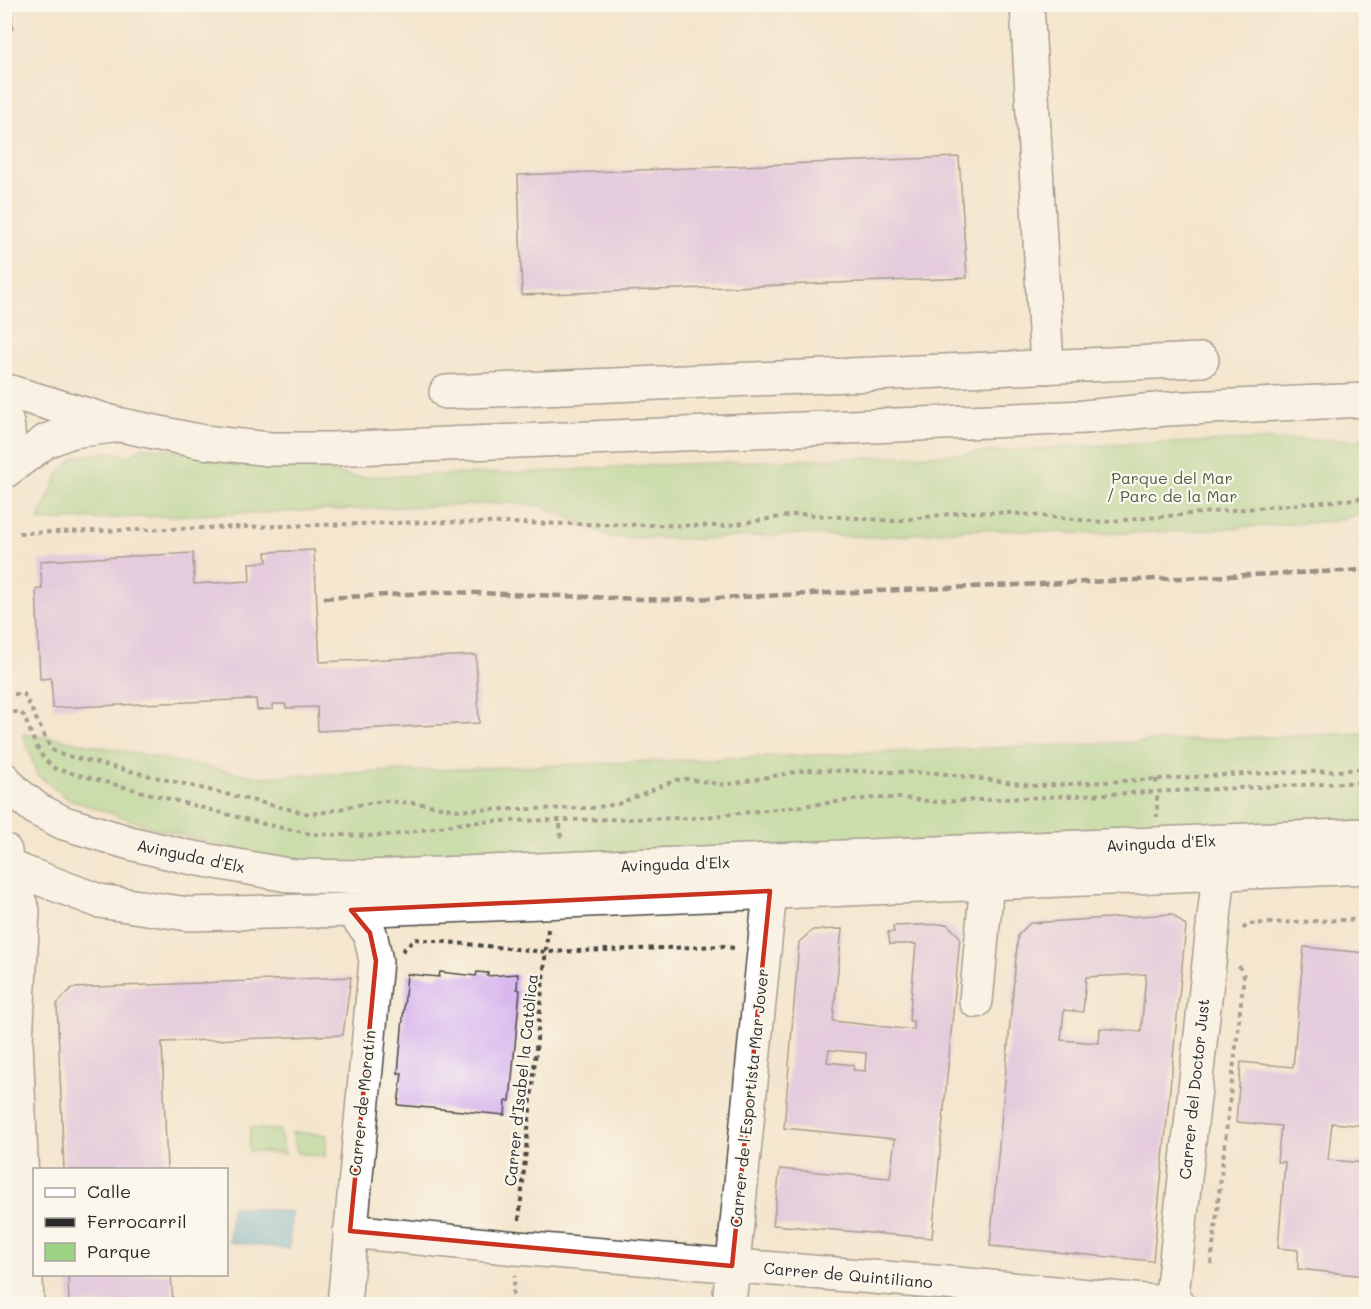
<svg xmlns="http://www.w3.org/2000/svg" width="1371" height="1309" font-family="Mali,sans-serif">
<rect width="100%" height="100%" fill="#fbf7ec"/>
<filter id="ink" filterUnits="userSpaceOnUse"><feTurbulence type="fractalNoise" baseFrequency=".0167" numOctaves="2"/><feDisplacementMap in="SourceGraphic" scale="12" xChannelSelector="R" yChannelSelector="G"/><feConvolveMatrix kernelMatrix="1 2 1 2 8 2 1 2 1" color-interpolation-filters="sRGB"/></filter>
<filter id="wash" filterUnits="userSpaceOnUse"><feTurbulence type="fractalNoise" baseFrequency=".008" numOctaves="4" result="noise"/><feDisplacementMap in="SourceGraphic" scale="24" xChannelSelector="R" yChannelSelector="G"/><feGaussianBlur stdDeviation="1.35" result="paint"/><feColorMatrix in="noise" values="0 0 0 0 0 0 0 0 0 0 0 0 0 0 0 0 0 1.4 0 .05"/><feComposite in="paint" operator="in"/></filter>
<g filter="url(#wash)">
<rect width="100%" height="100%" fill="#f4e6ce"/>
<path fill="#9bd284" stroke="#637e58" stroke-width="1.5" d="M1264 440H1366V512L1336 521 1186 531 1099 534 978 529 877 537 800 534 698 539 611 537 543 506 512 503 38 521 60 472 75 457 110 452 130 456 142 447 200 452 302 465 354 477 543 472 630 466 961 454 1100 445Z
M1366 733V821L339 866 265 857 158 829 68 799 37 774 23 734 55 738 258 777Z
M4 1114 13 1304H4Z
M250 1128 279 1130 285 1154 249 1151Z
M292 1132 327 1135 325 1157 297 1153Z"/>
<path fill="#52abcf" stroke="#3e6b7d" stroke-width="1.5" d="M231 1206 292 1212 289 1249 229 1242Z"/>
<g id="blocks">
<path fill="#d1aaef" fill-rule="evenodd" d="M4 4H11L13 29 4 30Z
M959 157 967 278 522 295 518 175Z
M314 550 320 662 476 655 479 723 318 731 317 707 286 708 285 704H273V709L257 710 256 699 53 708 51 678 40 679 36 589H42L40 561 193 553 194 584 250 581 249 563 267 562 266 552Z
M1172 914 1186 926 1153 1261 990 1246 1018 935 1030 923ZM1146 974 1141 1032 1100 1028 1099 1043 1061 1040 1064 1010 1083 1012 1086 977Z
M947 924 960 937 932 1238 773 1225 780 1169 890 1178 895 1139 784 1128 799 942 813 930 842 929 833 1021 914 1030 913 1021H909L916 944H890L888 932H894L893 926ZM829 1050 866 1053 865 1071 853 1070 854 1065 827 1062Z
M1304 947 1366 953V1126L1332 1123 1328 1160 1366 1163V1276L1298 1269V1250L1278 1248 1285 1162H1277L1281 1126 1236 1122 1241 1062 1293 1067Z
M440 972 476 976 477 972 488 973 487 976 518 974 517 989 520 990 510 1101H506L505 1115 398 1105 402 1073H398L407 974 439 977Z
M351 977 343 1035 162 1042 167 1170H64L57 1004 72 988Z
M68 1274H171L173 1304H69Z"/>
</g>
</g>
<g filter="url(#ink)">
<use href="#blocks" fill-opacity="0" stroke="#494743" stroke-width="1.5"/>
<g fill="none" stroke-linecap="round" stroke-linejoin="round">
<g stroke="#494743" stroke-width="36">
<path id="minor" d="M1027 4 1047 367
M4 390 121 425 203 442 270 449H331L1084 417 1166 409 1366 400
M446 392 1202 360
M4 472 46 441 72 431 113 426
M976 1001 987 882
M350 1231 517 1248 946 1283 1178 1304
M344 1304 376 961 370 933 351 910
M729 1304 770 891
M1171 1304 1219 873"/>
</g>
<g stroke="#494743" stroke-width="36">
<path id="major" d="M4 416C11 428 8 446 4 459
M4 779 15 792 38 810 64 823 130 843 188 857 293 876 368 877 1366 835
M5 851 6 866 23 911 16 1041 27 1304
M4 865 99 901 188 914 351 910 1366 867"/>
</g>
<path stroke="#494743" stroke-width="4" stroke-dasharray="4.5 4.5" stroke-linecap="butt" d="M19 533 432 522 724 526 800 514 895 521 965 512 1011 513 1102 522 1366 498
M14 694H24L51 749 59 754 309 814 327 812 352 806 382 801 417 803 458 810 591 808 618 804 676 780 687 779 725 785 806 770 938 773 1036 786 1244 774 1339 771 1366 768
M4 712H20L24 716C32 735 38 758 56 769L264 824 311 834 369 836 393 835 463 823 497 821 696 818 872 798H903L937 802 1366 782
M1156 779 1157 787
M1157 796V817
M560 824 561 841
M1243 929 1248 924 1366 919
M402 951 415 939 547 952 725 946 737 949
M519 1220 548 929
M1211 1264 1244 976 1239 966
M512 1304 515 1275"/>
<use href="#minor" stroke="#fff" stroke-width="33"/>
<use href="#major" stroke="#fff" stroke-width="33"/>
<path stroke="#2b2b2b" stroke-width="4.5" stroke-dasharray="9 4.5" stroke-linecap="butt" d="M324 598 450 592 669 600 1366 570"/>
</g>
</g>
<path d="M0 0H1371V1309H0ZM770 891 732 1266 350 1231 376 961 370 933 351 910Z" fill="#f4e6ce" fill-opacity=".55" fill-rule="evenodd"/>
<path fill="none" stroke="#c8321e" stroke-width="4.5" stroke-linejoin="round" d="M770 891 732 1266 350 1231 376 961 370 933 351 910Z"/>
<g text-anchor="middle" stroke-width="4.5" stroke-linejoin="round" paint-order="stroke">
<g font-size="16" fill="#4d5d46" stroke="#fbf7ec">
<text x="1172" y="484">Parque del Mar<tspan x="1172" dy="18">/ Parc de la Mar</tspan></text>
</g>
<g font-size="16" fill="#2b2b2b" stroke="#fbf7ec">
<text transform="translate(1161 843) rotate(-3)" y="6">Avinguda d'Elx</text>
<text transform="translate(191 856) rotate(12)" y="6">Avinguda d'Elx</text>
<text transform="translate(675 864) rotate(-2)" y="6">Avinguda d'Elx</text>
<text transform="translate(521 1080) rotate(-84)" y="6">Carrer d'Isabel la Catòlica</text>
<text transform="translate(1194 1089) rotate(-84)" y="6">Carrer del Doctor Just</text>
<text transform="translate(749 1098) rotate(-84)" y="6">Carrer de l'Esportista Mar Jover</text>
<text transform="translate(362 1103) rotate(-84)" y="6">Carrer de Moratín</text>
<text transform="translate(848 1275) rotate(5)" y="6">Carrer de Quintiliano</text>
</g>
</g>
<rect width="1371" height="1309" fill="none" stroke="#fbf7ec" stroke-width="24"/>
<rect x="33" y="1168" width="195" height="108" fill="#fbf7ec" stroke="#a8a59f" stroke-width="1.5"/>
<rect x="45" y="1188" width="30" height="9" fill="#ffffff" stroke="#a8a59f" stroke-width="1.5"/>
<text x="87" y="1198" font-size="18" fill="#2b2b2b">Calle</text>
<rect x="45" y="1218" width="30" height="9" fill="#2b2b2b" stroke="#a8a59f" stroke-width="1.5"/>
<text x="87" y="1228" font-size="18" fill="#2b2b2b">Ferrocarril</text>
<rect x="45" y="1243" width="30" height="18" fill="#9bd284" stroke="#a8a59f" stroke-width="1.5"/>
<text x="87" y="1258" font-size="18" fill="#2b2b2b">Parque</text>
</svg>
